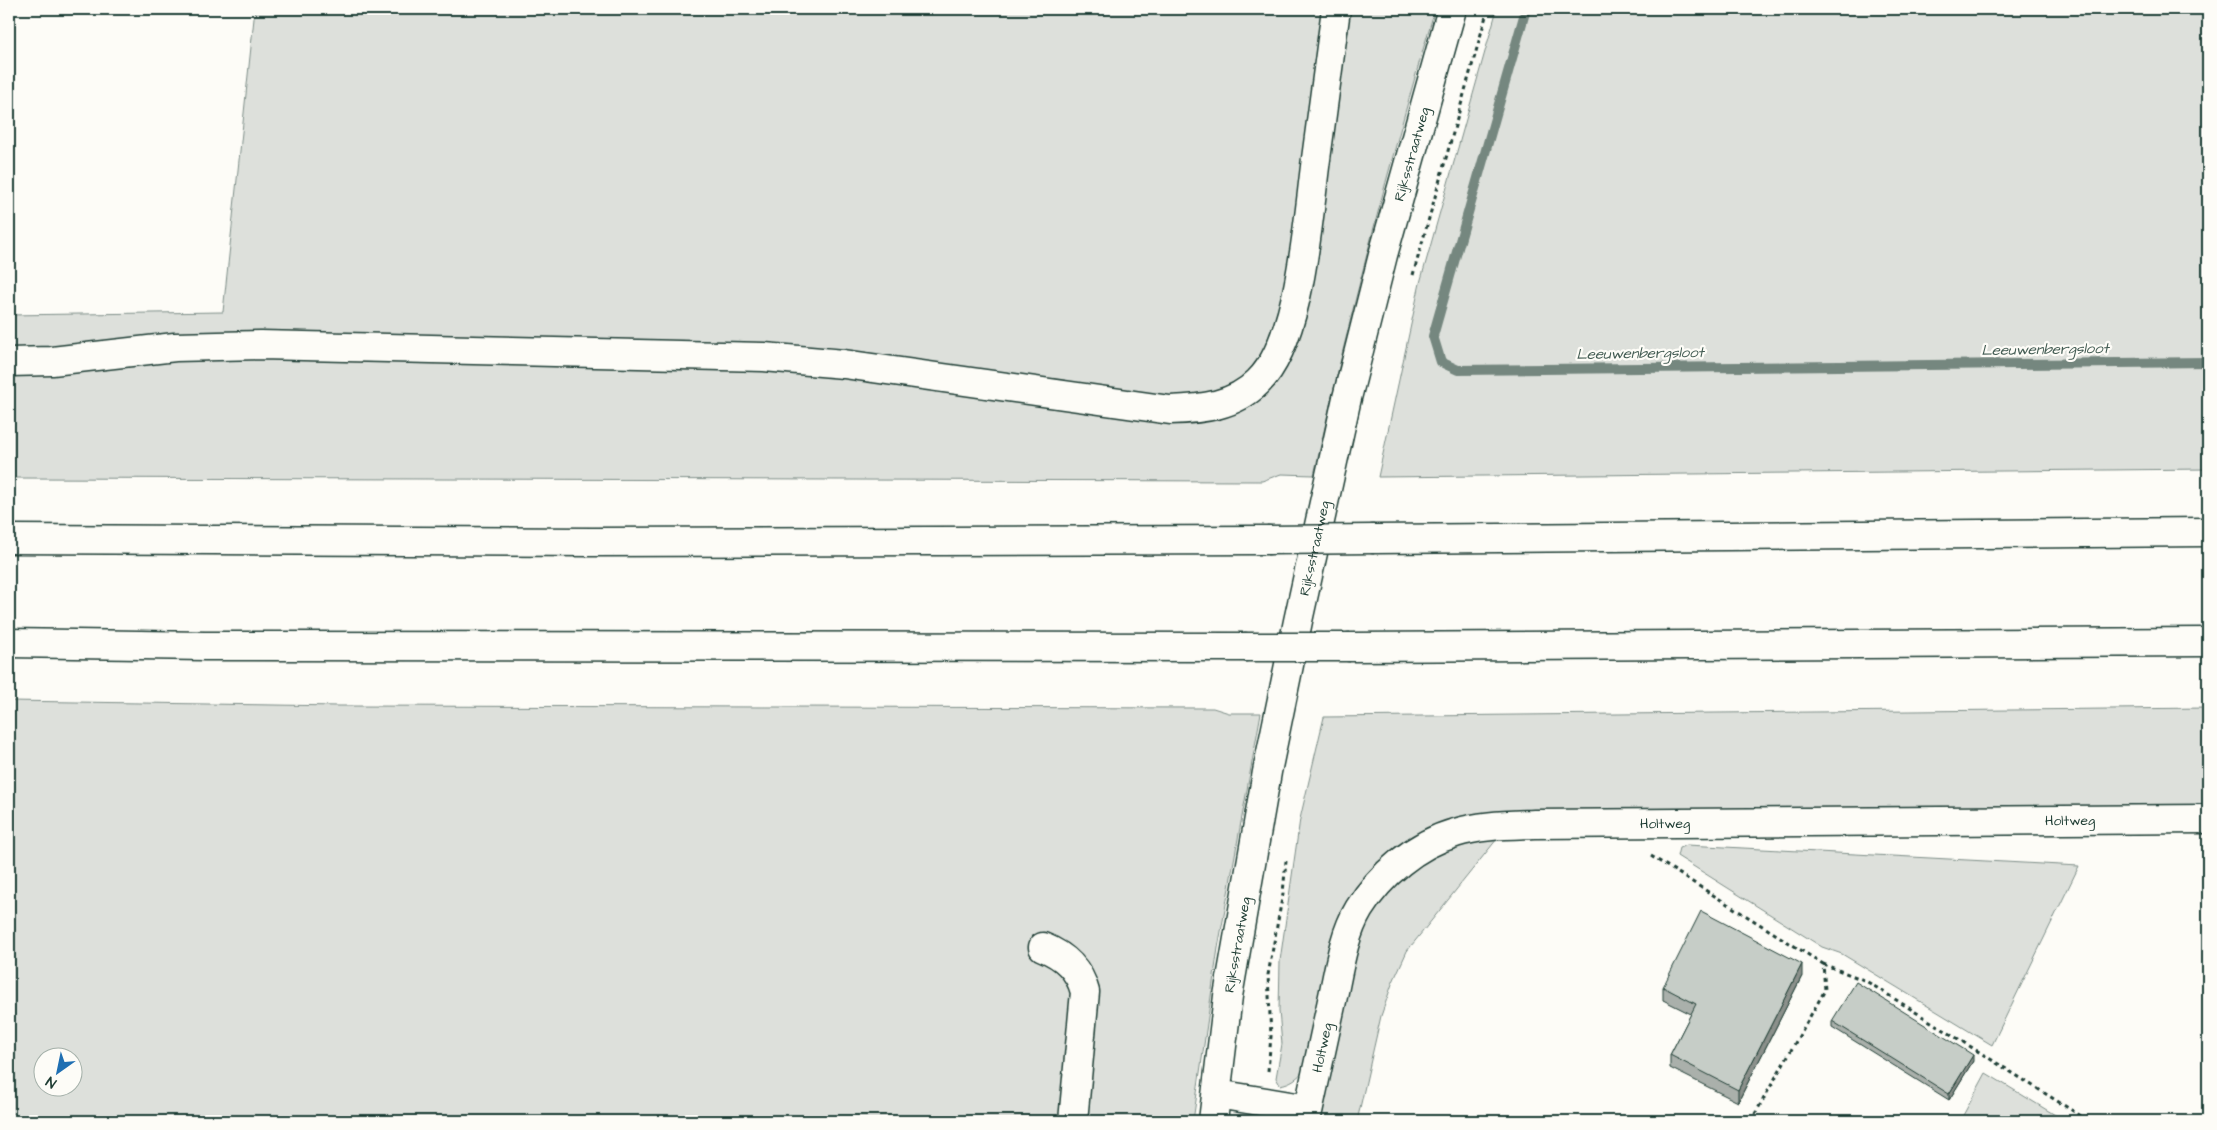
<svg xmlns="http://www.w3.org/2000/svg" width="2217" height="1130" font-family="'Architects Daughter',sans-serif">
<rect width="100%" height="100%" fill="#fdfcf7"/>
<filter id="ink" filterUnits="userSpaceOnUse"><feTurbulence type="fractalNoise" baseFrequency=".02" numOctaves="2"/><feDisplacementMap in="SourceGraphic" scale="10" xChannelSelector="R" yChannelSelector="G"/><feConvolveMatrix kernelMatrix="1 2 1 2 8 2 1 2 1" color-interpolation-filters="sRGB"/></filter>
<g filter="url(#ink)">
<path fill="#dde0db" stroke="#7e8e88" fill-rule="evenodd" d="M255 9H1327L1285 303 1256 368 1229 389 1186 400 1019 378 62 348 9 351V315L223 312Z
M1347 9H1435C1389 163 1349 318 1314 475L1281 474 1262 481 9 478V373L246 354 755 367 1095 407 1260 395Z
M1497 9H2208V469L1378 477 1420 283Z
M9 701 339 706 1213 708 1229 713H1261L1218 948 1193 1121H1081L1094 1005 1052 962 1076 992 1065 1121H9ZM42 1058H72V1088H42Z
M2208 708V810L1503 816 1389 861 1305 1069C1298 1078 1291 1083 1280 1085L1276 1078 1282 1044 1279 1011 1280 961 1300 819 1324 717Z
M1501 834 1407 951 1392 984 1381 1016 1357 1121H1315L1350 968 1364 928 1378 902 1395 880 1434 851Z
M1687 845 2079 866 1992 1045 1842 954 1822 947 1677 856 1679 848Z
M1986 1073 2065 1121H1960Z"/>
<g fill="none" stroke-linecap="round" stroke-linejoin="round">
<path stroke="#75877f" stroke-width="10" d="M1526 9 1433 336 1441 362 1458 370 2208 362"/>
<g stroke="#1f3d34" stroke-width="31">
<g id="street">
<path d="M9 362 52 361 175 347 261 345 764 357 844 364 1170 410C1202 409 1234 406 1258 382 1301 341 1308 217 1316 159 1323 109 1329 59 1336 9"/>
<path d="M1043 947C1065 956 1079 969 1085 992L1073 1121"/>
<path d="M1217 1094 1308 1109"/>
<path id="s1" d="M1306 1121C1315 1079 1324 1037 1333 996 1339 967 1344 934 1359 909 1380 875 1416 844 1455 833 1480 825 1508 825 1534 824L2208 819"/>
</g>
</g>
<g stroke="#1f3d34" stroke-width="31">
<g id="secondary">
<path id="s2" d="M1213 1121 1228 996 1267 772 1298 621 1347 398 1383 255 1452 9"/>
</g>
</g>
<g stroke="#1f3d34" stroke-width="31">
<path id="highway" d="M9 539 592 542 1267 540
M1374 539 2208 532
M9 643 205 646 1244 647
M1350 647 2208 642"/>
</g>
<path stroke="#1f3d34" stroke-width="3" stroke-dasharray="4 4" stroke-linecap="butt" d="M1413 275 1488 9
M1651 856 1823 964 1825 990 1751 1121
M1823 964 1866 981 2089 1121
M1268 1071 1271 1036 1268 975 1283 893 1286 861"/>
<use href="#street" stroke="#fdfcf7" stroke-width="28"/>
<use href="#secondary" stroke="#fdfcf7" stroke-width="28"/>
<use href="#highway" stroke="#fdfcf7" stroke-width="28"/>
<g stroke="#1f3d34" stroke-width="31" stroke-linecap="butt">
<path id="highway-bridge" d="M1267 540 1374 539
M1244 647H1350"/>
</g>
<use href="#highway-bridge" stroke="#fdfcf7" stroke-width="28"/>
</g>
<path fill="#aab0ab" stroke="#1f3d34" d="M1802 976 1738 1102 1670 1068V1055L1691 1014 1663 1000V987Z
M1832 1021 1973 1061 1949 1100 1832 1027Z"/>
<path fill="#8b908b" stroke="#1f3d34" d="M1802 964V976L1738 1102V1090Z
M1973 1055V1061L1949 1100V1094Z"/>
<path fill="#c6cdc7" stroke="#1f3d34" d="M1701 911 1802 964 1738 1090 1670 1055 1696 1004 1663 987Z
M1856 982 1973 1055 1949 1094 1832 1021Z"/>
</g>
<g text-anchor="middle" stroke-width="4.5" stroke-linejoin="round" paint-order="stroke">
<g font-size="14" fill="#1f3d34" stroke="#fdfcf7">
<text dy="5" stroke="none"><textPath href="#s2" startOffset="988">Rijksstraatweg</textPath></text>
<text dy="5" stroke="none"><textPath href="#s2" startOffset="582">Rijksstraatweg</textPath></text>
<text dy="5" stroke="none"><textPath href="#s1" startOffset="960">Holtweg</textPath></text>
<text dy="5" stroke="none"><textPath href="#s1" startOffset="555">Holtweg</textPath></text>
<text dy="5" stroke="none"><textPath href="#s2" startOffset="178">Rijksstraatweg</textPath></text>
<text dy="5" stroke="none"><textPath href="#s1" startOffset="75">Holtweg</textPath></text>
</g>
<g font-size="15" font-style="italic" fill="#435c53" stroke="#fdfcf7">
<text transform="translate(2045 349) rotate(-1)" y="5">Leeuwenbergsloot</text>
<text transform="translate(1640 353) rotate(-1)" y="5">Leeuwenbergsloot</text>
</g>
</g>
<rect width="2217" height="1130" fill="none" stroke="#fdfcf7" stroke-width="30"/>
<rect x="15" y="15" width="2187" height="1100" fill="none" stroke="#1f3d34" stroke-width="2" filter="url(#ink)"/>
<g transform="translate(58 1072) rotate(213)"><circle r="24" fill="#fdfcf7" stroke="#a4b0a9"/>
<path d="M0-4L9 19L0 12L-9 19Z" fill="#1f6fb2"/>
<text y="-8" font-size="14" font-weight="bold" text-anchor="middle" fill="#1f3d34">N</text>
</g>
</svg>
